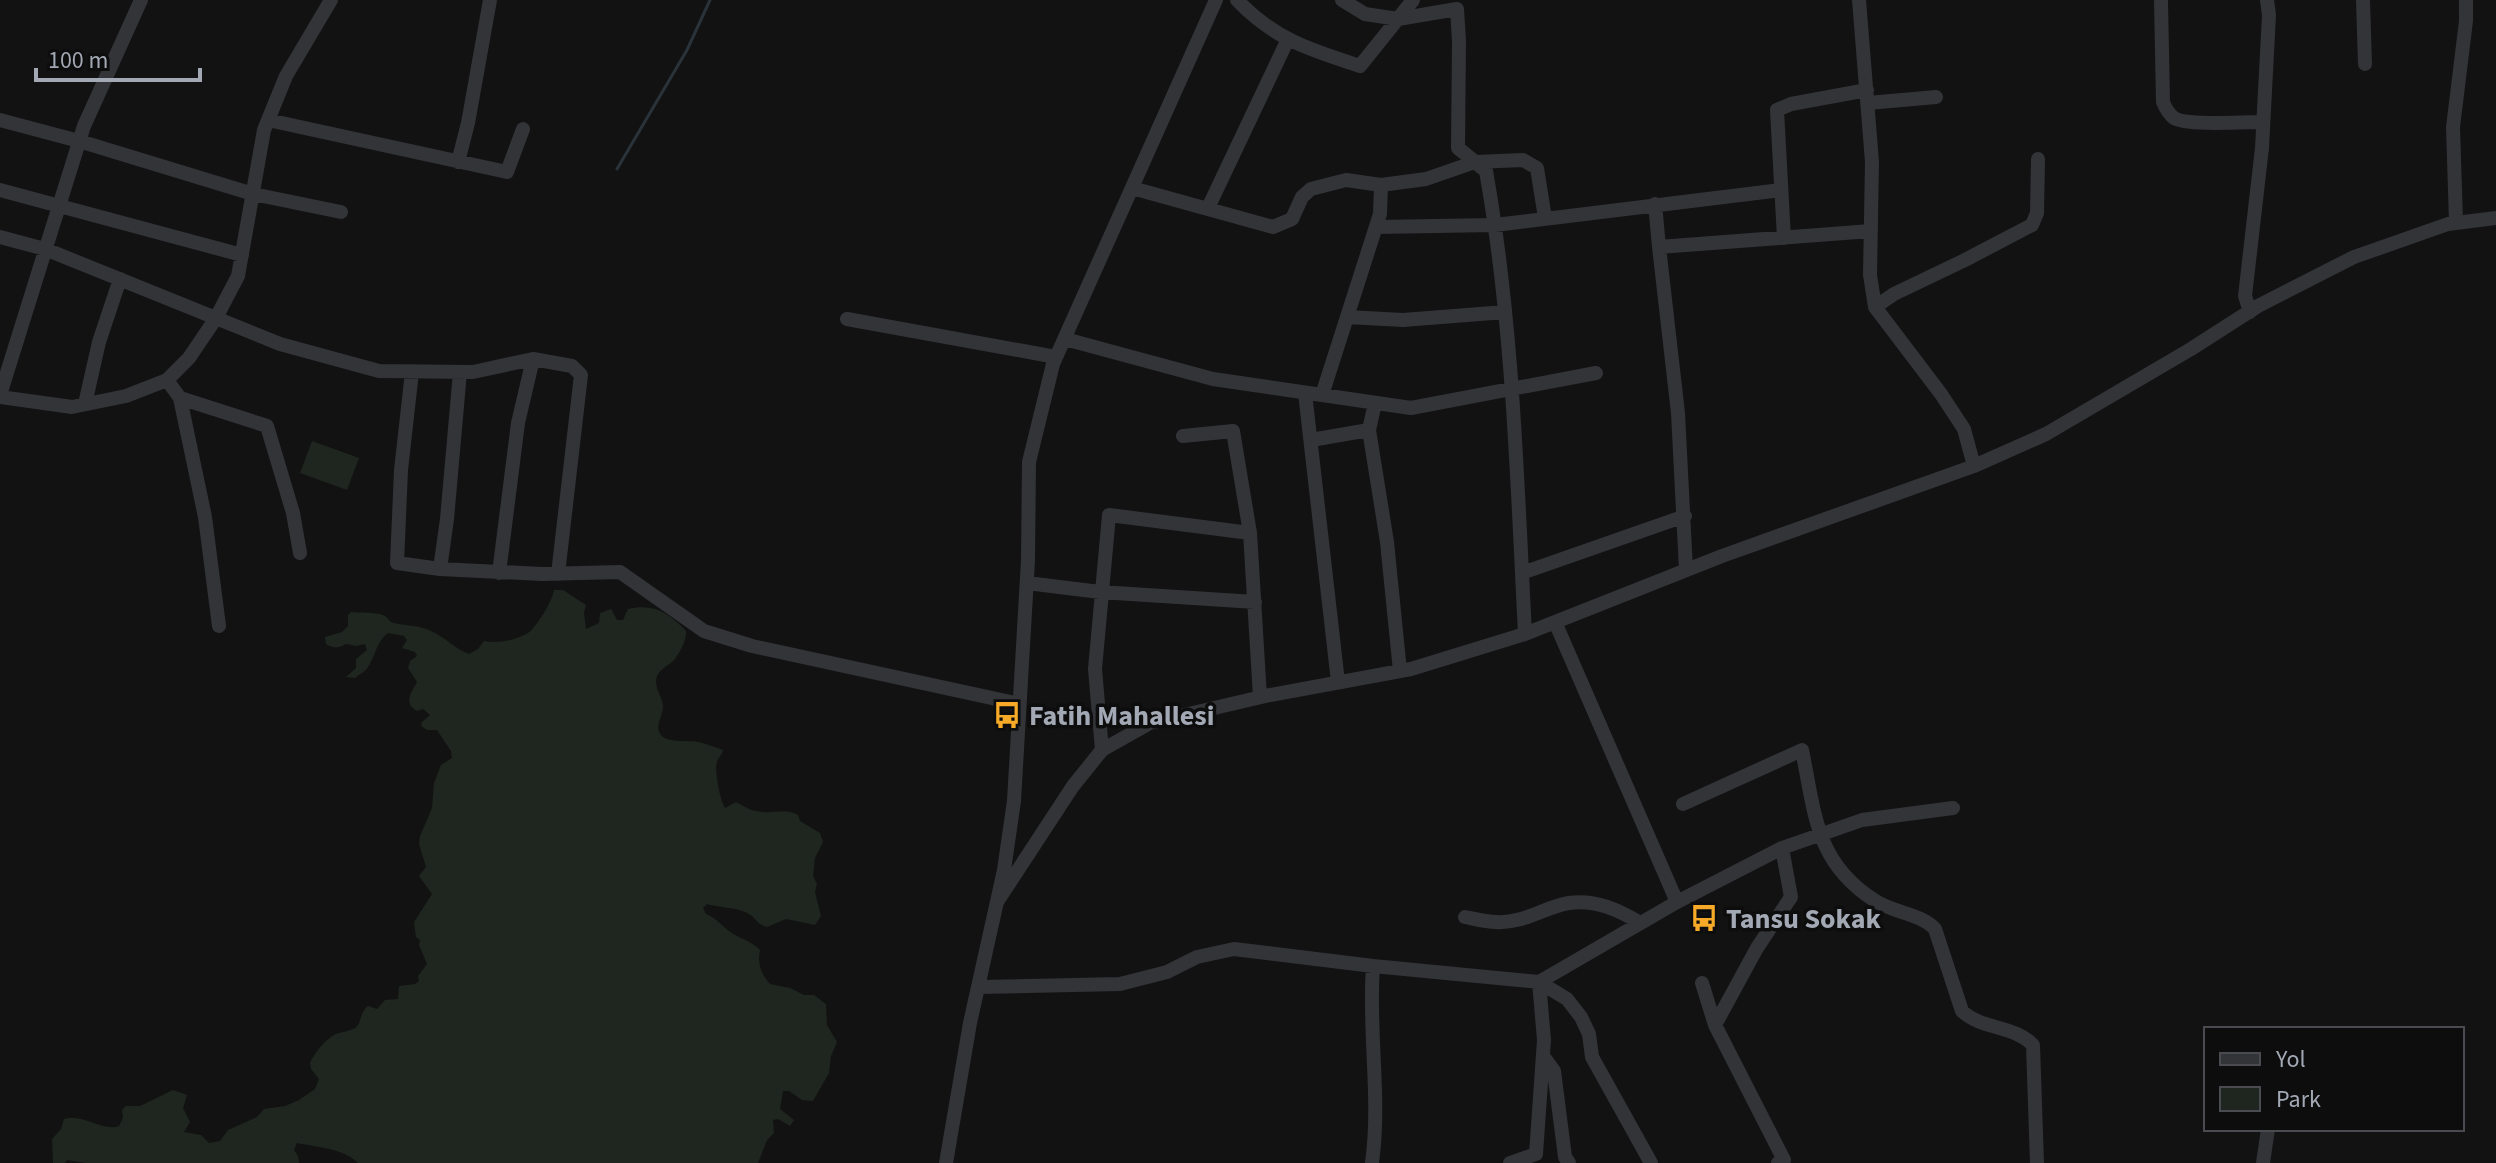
<svg xmlns="http://www.w3.org/2000/svg" width="2496" height="1163" font-family="'Source Sans 3',sans-serif">
<rect width="100%" height="100%" fill="#121213"/>
<path fill="#1e261f" d="M312 441 359 458 347 490 300 473Z
M554 590H563L586 605 584 613 586 629 599 623 600 613 611 609 617 620H623L628 609C652 603 669 612 686 631 687 640 680 652 675 659 670 665 661 668 657 676 653 687 663 697 663 707 663 716 653 728 662 736 669 743 689 740 699 742 707 744 715 747 723 750 722 755 718 758 717 762 714 769 720 800 725 808L736 802C742 805 749 810 756 811 771 815 784 807 798 815L800 821 820 833 823 842 815 858 813 876 817 884 815 892 821 916 815 925 786 919 767 927C758 924 758 922 752 916 741 907 720 908 707 904L703 908 706 914C716 918 721 925 729 931 739 939 751 940 760 950 757 964 761 973 770 984L790 988 804 995H814L826 1004 827 1025 837 1042 831 1056 829 1073 813 1101 802 1100 789 1091H783L780 1109 794 1120 790 1126 778 1119 773 1120 774 1133 767 1140 758 1163H358C343 1148 316 1147 297 1143L294 1150 298 1156 299 1163H86L67 1160 65 1163H53L52 1139 61 1129 64 1119C83 1113 102 1132 119 1126L123 1118 122 1110 126 1106H140L173 1090 187 1095 183 1108 190 1122 184 1132 201 1135 209 1143 220 1141 228 1130 257 1117 264 1109 285 1106 299 1100 315 1089 319 1079 311 1069 310 1063C314 1054 326 1038 336 1034 341 1032 350 1031 355 1028 362 1024 359 1013 368 1006L377 1009 385 1000 398 999 399 986 415 984 419 981 418 976 427 964 419 945 420 940 416 937 414 922 432 894 419 876 426 867 419 844 420 836 432 808 434 783 441 765 452 758 451 751 437 730H427L421 726 422 722 430 715 423 709 417 711C403 703 411 693 417 682L408 668 410 661 417 656 415 652 402 648 407 640 404 636 388 633C375 643 376 657 366 670 363 673 358 675 355 678L346 677 356 668V659L367 650 365 644 356 646 346 644C338 648 334 649 326 644L325 637 342 632 348 626V615L351 612C361 613 375 612 383 615 391 619 386 620 394 623 407 626 419 625 431 631 445 637 455 649 469 654L478 649 484 641C499 644 515 640 528 633 536 628 553 600 554 590Z"/>
<g fill="none" stroke-linecap="round" stroke-linejoin="round">
<path stroke="#2a3339" stroke-width="3" d="M617 169 687 50 710 0"/>
<path stroke="#333438" stroke-width="14" d="M1237 0C1274 39 1310 50 1360 66L1413 0
M1342 0 1365 14 1398 19 1457 9 1459 41 1458 148 1486 171C1513 323 1517 479 1525 634
M1859 0 1872 162 1870 275 1875 307 1941 394 1964 429 1974 466
M2363 0 2365 64
M2161 1 2163 102C2165 107 2169 114 2174 118 2186 126 2246 122 2263 122
M1868 103 1936 97
M0 120 79 141 253 194 341 212
M268 120 507 172 523 129
M458 162 468 123 490 0
M1132 188 1273 227 1292 219 1302 197 1311 189 1346 180 1381 185 1426 179 1475 162 1523 160 1537 168 1545 218
M0 190 242 255
M1655 204 1659 247
M1208 208 1288 39
M2456 222 2453 127 2466 21V0
M1376 227 1495 225 1781 190
M0 237 45 249 280 344 379 371 473 372 533 359 572 366 581 375 558 574
M1784 238 1777 110 1791 104 1867 90
M1875 307 1894 294 1965 260 2032 225 2037 213 2038 159
M2250 312 2245 296 2262 148 2269 15 2267 0
M1347 317 1403 320 1505 312
M847 319 1056 357
M1065 339 1213 379 1411 408 1596 373
M412 372 401 470 397 563 440 569 542 574 620 572 704 631 752 646 1019 704
M167 380 180 398 205 517 219 626
M1305 393 1338 682
M0 395 84 126 141 0
M1322 395 1380 214 1381 185
M0 397 72 407 126 396 167 380 189 358 216 318 238 276 264 130 286 76 331 0
M180 398 267 426 293 513 300 553
M1375 403 1369 430 1387 542 1400 671
M85 404 99 342 120 279
M1183 436 1233 431 1250 533 1260 697
M1311 440 1369 430
M440 569 447 519 460 372
M1686 570 1678 413 1659 247 1871 231
M499 573 518 423 533 359
M1522 573 1685 516
M1027 583 1100 592 1255 602
M1555 622 1677 902
M1102 750 1095 669 1109 515 1250 533
M1683 804 1802 750C1815 813 1815 862 1874 900 1893 913 1920 913 1935 929L1962 1011C1982 1030 2014 1025 2033 1045L2037 1163
M997 902 1073 786 1102 750 1150 723 1270 695 1411 669 1525 634 1722 556 1974 466 2046 434 2191 349 2258 306 2354 257 2448 224 2496 218
M1465 917C1475 919 1486 922 1496 922 1523 924 1544 907 1569 903 1595 899 1619 910 1640 923
M1539 982 1677 902 1782 848 1862 820 1953 808
M1702 983 1715 1025 1784 1160 1778 1163
M978 987 1120 984 1167 972 1197 957 1234 949 1373 966 1539 982 1567 999 1581 1017 1589 1034 1592 1057 1651 1163
M1715 1025 1757 948 1791 897 1782 848
M1543 1056 1554 1071 1565 1157 1569 1163
M946 1163 970 1023 1004 870 1014 801 1028 560 1029 462 1053 364 1216 0
M1372 1163C1381 1097 1368 1032 1373 966
M1510 1163 1536 1154 1544 1040 1539 982
M2263 1163 2268 1129"/>
</g>
<defs>
<g id="bus-bare" transform="scale(2.16)"><path d="M-5-6H5V4H4V6H2V4H-2V6H-4V4H-5ZM-3.5-4V0h7V-4ZM-3.5 1.2v1.5H-2V1.2ZM2 1.2v1.5H3.5V1.2Z" fill="#f6aa27" stroke="#0d0d0e" stroke-width="2.5" paint-order="stroke"/></g>
</defs>
<g fill-rule="evenodd">
<use href="#bus-bare" x="1007" y="715"/>
<use href="#bus-bare" x="1704" y="918"/>
</g>
<g text-anchor="middle" stroke-width="7" stroke-linejoin="round" paint-order="stroke">
<g font-size="28" font-weight="bold" fill="#a3a9b4" stroke="#0d0d0e" text-anchor="start">
<text x="1029" y="725">Fatih Mahallesi</text>
<text x="1726" y="928">Tansu Sokak</text>
</g>
</g>
<rect x="2204" y="1027" width="260" height="104" fill="#0d0d0e" stroke="#494b50" stroke-width="2"/>
<rect x="2220" y="1053" width="40" height="12" fill="#333438" stroke="#494b50" stroke-width="2"/>
<text x="2276" y="1067" font-size="24" fill="#a3a9b4">Yol</text>
<rect x="2220" y="1087" width="40" height="24" fill="#1e261f" stroke="#494b50" stroke-width="2"/>
<text x="2276" y="1107" font-size="24" fill="#a3a9b4">Park</text>
<path d="M36 68v12h164v-12" fill="none" stroke="#a3a9b4" stroke-width="4"/>
<text x="48" y="68" font-size="24" fill="#a3a9b4" stroke="#0d0d0e" stroke-width="6" paint-order="stroke">100 m</text>
</svg>
